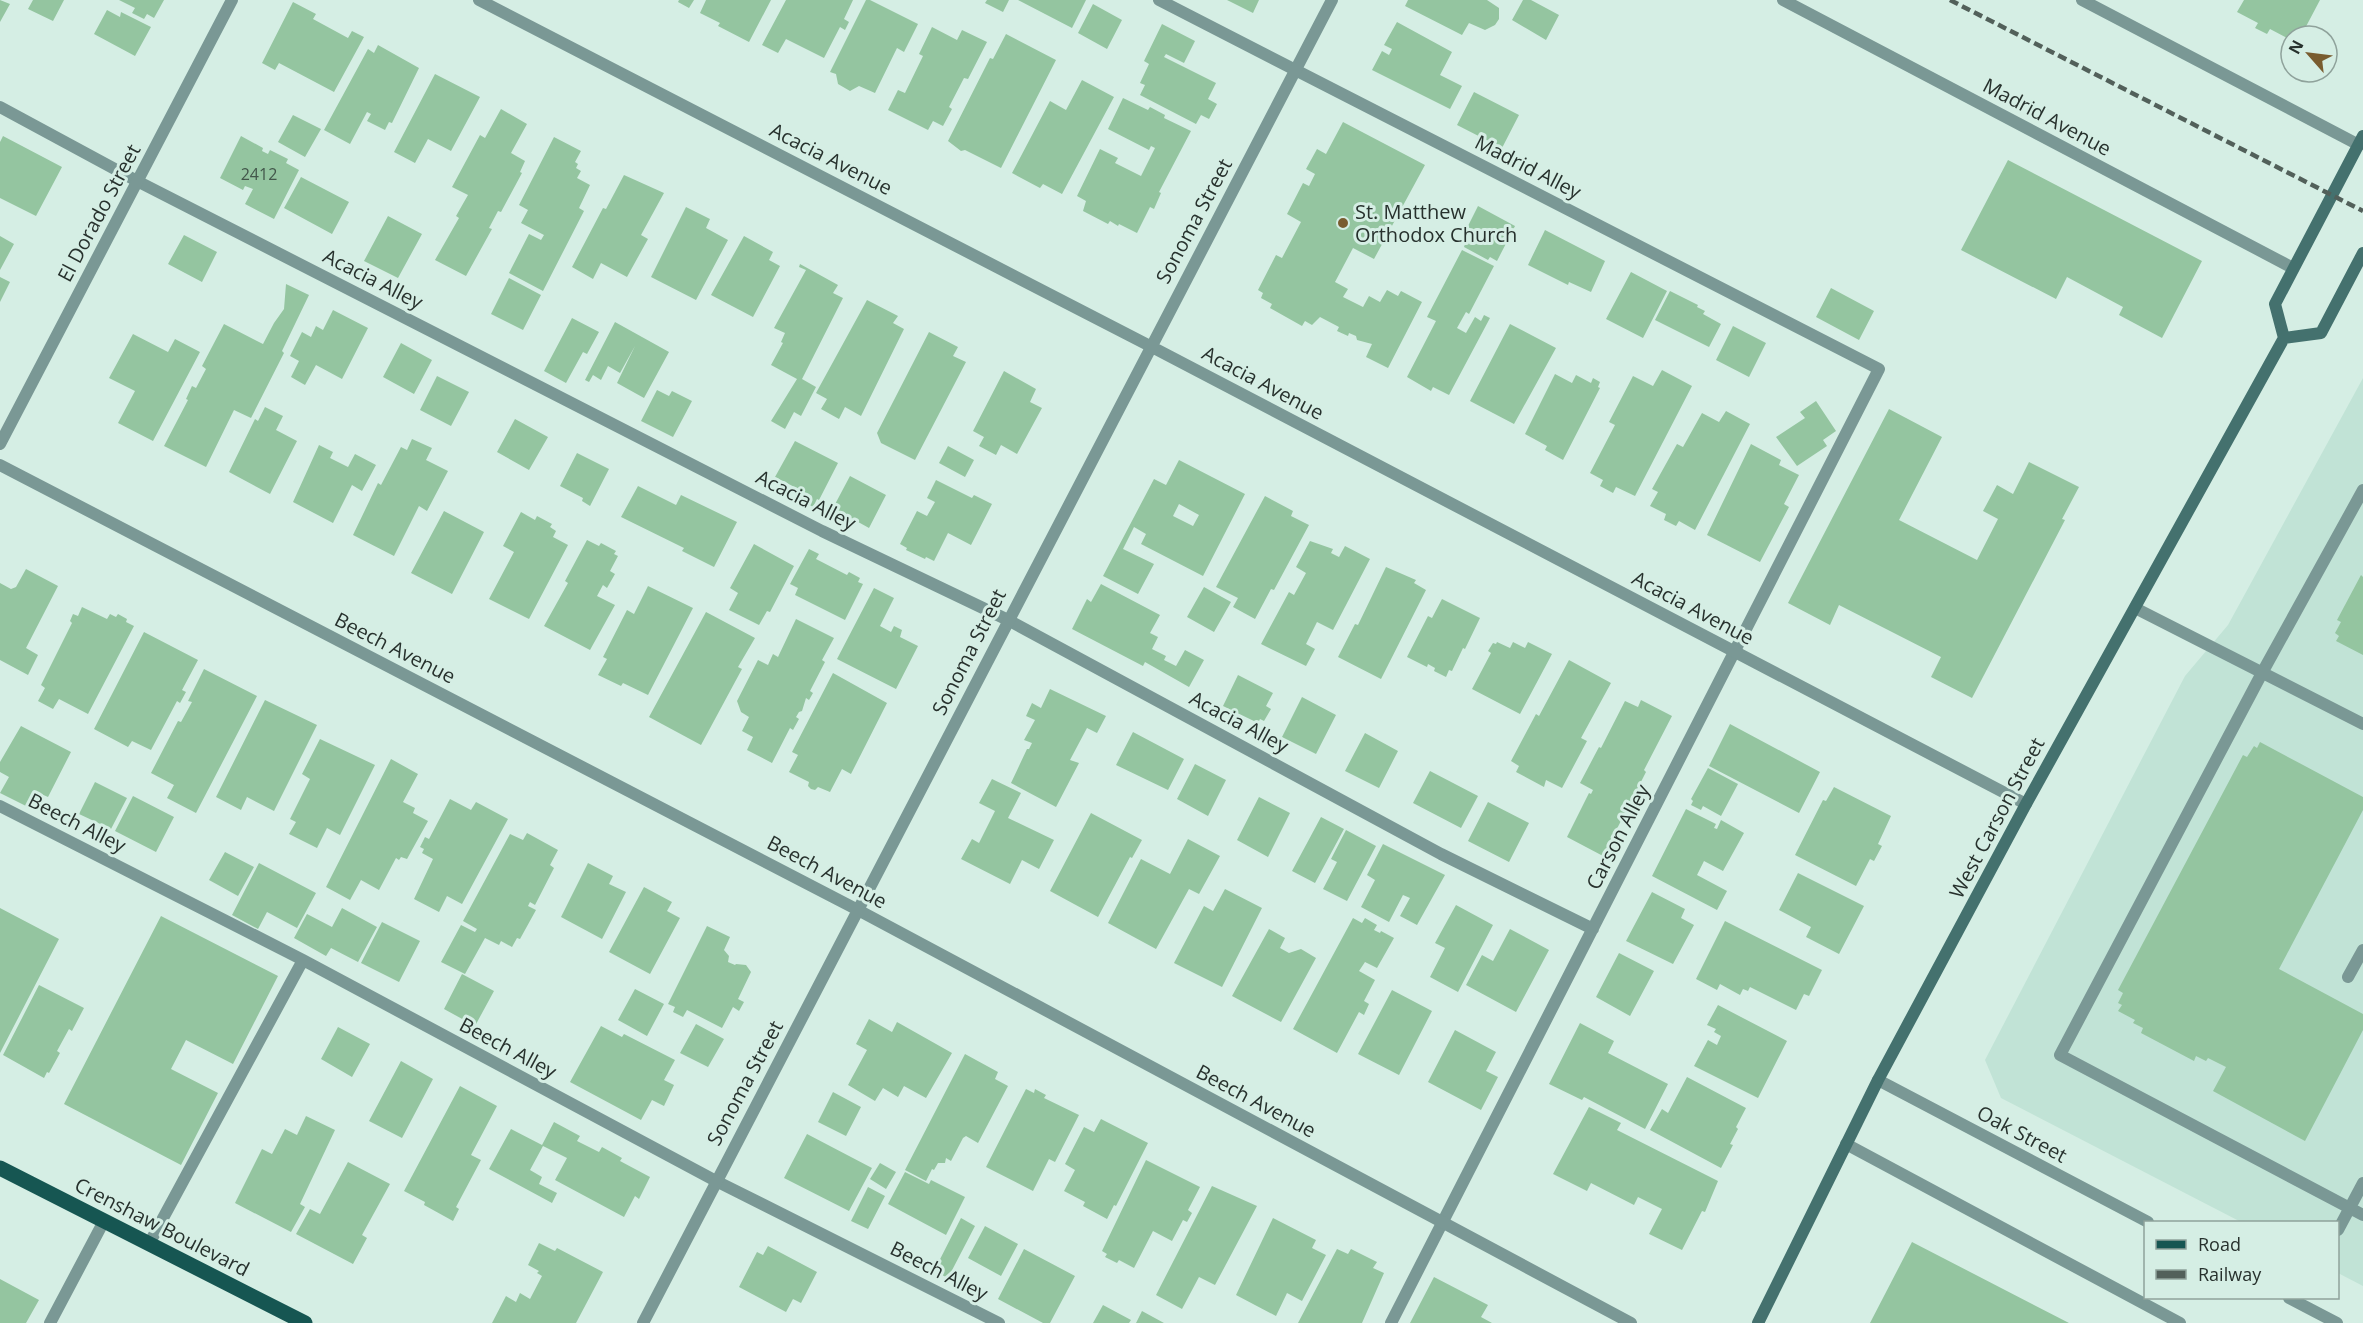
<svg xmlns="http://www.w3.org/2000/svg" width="2363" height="1323" font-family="'Open Sans',sans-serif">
<rect width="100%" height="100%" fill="#d5eee4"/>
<path fill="#c1e3d6" d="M2363 378V1286L2338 1273V1222H2241L2001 1098 1985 1060 2185 676 2228 625Z"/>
<path fill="#94c5a0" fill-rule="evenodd" d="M0 0 10 4 0 22Z
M33 0H64L53 21 28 9Z
M119 0H164L154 18 147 14 144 19 132 13 135 8Z
M679 0H694L689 8 678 2Z
M706 0H771L749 42 718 26 720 23 700 13Z
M786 0H853L844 19 849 22 845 30 840 27 824 58 786 39 778 53 762 45Z
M866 0H870L918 24 904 52 897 48 875 93 859 86 850 91 838 84 836 74 830 72Z
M987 0H1009L1003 12 985 3Z
M1018 0H1086L1072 28Z
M1227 0H1259L1253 13Z
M1408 0H1487L1499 8V19L1495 25 1485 30 1469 23 1462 35 1405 6Z
M1523 0H1531L1559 15 1546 40 1512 20Z
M2244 0H2320L2301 36H2291V40L2270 29 2267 34 2255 28 2258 23 2237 12Z
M293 2 316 14 313 19 348 38 352 31 364 37 334 92 279 63 275 70 262 63Z
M1093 4 1122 20 1107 49 1078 33Z
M107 10 120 17 121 12 151 27 135 56 94 34Z
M1397 22 1452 52 1440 75 1462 86 1450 109 1372 70 1382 51 1389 55 1392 49 1384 45Z
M1162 24 1195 41 1184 63 1166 54 1164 57 1216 83 1208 99 1217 104 1209 119 1201 115 1196 124 1140 95 1145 85 1140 83 1149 64 1144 61Z
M932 27 957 40 962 30 987 42 968 79 964 78 949 107 952 109 943 126 933 121 928 130 888 110 898 90 905 93 923 56 919 54Z
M1006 34 1056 60 1001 168 965 150 961 151 948 141 990 58 993 59Z
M378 45 419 68 392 123 389 122 385 130 367 121 371 114 367 112 350 144 324 130 368 49 374 53Z
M435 74 480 97 451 151 428 139 415 163 394 152Z
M1082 80 1114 97 1062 194 1043 184 1040 188 1012 173 1050 101 1066 110Z
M1474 92 1519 115 1502 148 1457 125Z
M1123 98 1148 110 1150 107 1165 115 1164 118 1191 131 1159 192 1161 193 1154 209 1150 207 1137 233 1119 224 1118 226 1110 221 1108 224 1083 211 1086 201 1077 196 1100 149 1118 158 1115 163 1141 176 1155 148 1151 146 1149 150 1108 129Z
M501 109 527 124 511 153 525 161 520 172 522 173 501 212 498 211 489 228 492 229 466 276 435 260 459 218 456 216 468 195 452 187 480 135 485 138Z
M293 115 321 129 305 157 278 142Z
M1343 122 1425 165 1374 259 1353 248 1335 282 1348 289 1343 297 1363 307 1369 296 1380 302 1387 290 1398 296 1401 291 1422 302 1388 368 1366 357 1372 344 1357 340 1356 336 1349 333 1348 336 1337 331 1339 327 1320 317 1312 325 1305 321 1302 326 1270 308 1272 304 1261 298 1263 293 1258 290 1276 255 1282 258 1301 222 1287 214 1303 183 1309 186 1315 174 1306 169 1317 149 1326 154Z
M3 136 62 167 36 216 0 198V142Z
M241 136 263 148 262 151 268 154 270 150 288 159 286 163 299 170 274 219 245 204 253 189 245 186 243 190 220 178Z
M554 137 581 151 575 162 578 164 576 168 581 171 577 178 590 185 579 208 584 211 543 291 509 273 529 234 541 240 544 235 521 223 528 210 519 205Z
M2008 160 2202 261 2162 338 2119 315 2123 307 2067 277 2056 299 1961 250Z
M624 175 664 193 641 235 648 239 627 277 601 263 593 279 572 267 603 208 606 209Z
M301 177 349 202 332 234 284 208Z
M1478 206 1515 226 1497 261 1490 257 1488 260 1464 247 1465 244 1460 242Z
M686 207 710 219 706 228 728 240 696 300 651 277Z
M388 216 422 234 398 278 364 261Z
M1545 230 1605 261 1591 292 1569 282 1568 285 1528 265Z
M184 235 217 252 202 282 168 264Z
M0 236 14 244 0 270Z
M744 236 773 252 769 260 780 266 753 317 711 295Z
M1462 250 1494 266 1469 314 1466 312 1457 328 1466 333 1475 317 1481 321 1484 315 1490 318 1449 395 1433 387 1431 391 1407 377 1436 321 1427 317Z
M800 264 838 285 833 293 843 298 802 379 816 387 801 416 794 412 785 429 771 421 797 379 771 365 783 343 781 342 785 333 774 328 806 270 799 267Z
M1631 272 1667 291 1643 338 1606 319Z
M0 277 10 282 0 302Z
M509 278 541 295 523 330 491 314Z
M286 284 309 295 282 351 284 353 251 418 234 410 206 467 164 446 188 400 186 399 192 386 196 388 206 369 202 366 224 324 263 344 274 323 284 309Z
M1831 288 1874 311 1859 340 1816 317Z
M1670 291 1698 305 1697 307 1705 311 1703 314 1721 324 1709 347 1655 320Z
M867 300 898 316 893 323 904 329 861 416 845 407 839 419 821 409 827 399 816 393Z
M333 310 368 328 342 379 316 365 305 385 291 377 299 361 290 356 302 332 311 337 316 326 323 330Z
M572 318 599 332 587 354 583 352 566 383 544 371Z
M615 322 669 352 644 398 617 383 635 346 620 373 608 366 601 380 593 375 589 382 585 380Z
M1510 324 1556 348 1514 424 1470 401Z
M1733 326 1766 343 1749 377 1716 360Z
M929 332 958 347 953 356 966 362 915 460 881 443 877 433Z
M133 334 168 352 175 339 200 352 153 441 118 423 135 391 109 378Z
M401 343 432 360 414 394 383 377Z
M1662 370 1692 386 1635 496 1616 487 1613 493 1600 486 1603 480 1590 473 1615 425 1609 422 1633 376 1653 386Z
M1004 371 1036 389 1030 402 1042 408 1017 454 1001 445 996 455 979 446 984 437 973 431Z
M1555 374 1572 383 1576 375 1591 383 1593 378 1600 382 1598 387 1600 388 1563 460 1545 450 1547 446 1525 434Z
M437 376 469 392 451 426 420 410Z
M657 390 669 396 672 391 692 401 673 437 641 421Z
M1816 401 1836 431 1823 440 1827 446 1797 466 1776 437 1805 418 1800 412Z
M265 407 283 416 276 430 297 441 270 494 229 472 255 419 258 421Z
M1889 409 1942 437 1899 520 1977 560 1998 519 1983 511 1997 485 2013 494 2029 462 2079 487 2062 519 2065 520 1972 698 1931 677 1941 657 1839 605 1830 625 1788 603Z
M1726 411 1750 424 1695 530 1679 521 1676 526 1664 520 1666 514 1650 506 1658 492 1652 489 1677 444 1683 447 1702 413 1719 422Z
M515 419 548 437 529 470 497 452Z
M412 439 432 448 426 460 448 471 427 511 419 506 394 556 353 535 378 483 381 485 401 447 407 450Z
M795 441 838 463 819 500 817 499 813 507 808 504 812 496 775 477Z
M1751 444 1781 460 1779 465 1799 475 1784 504 1789 507 1760 562 1707 535Z
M319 445 333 452 330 458 348 467 355 454 376 465 362 491 352 485 333 523 293 502Z
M948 446 974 460 965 477 939 463Z
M577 453 609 469 590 506 582 501 583 498 560 486Z
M1179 460 1245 494 1203 576 1141 544 1146 534 1134 527 1123 549 1154 564 1138 594 1103 576 1154 479 1166 485ZM1179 504 1199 515 1193 526 1173 516Z
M850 476 886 495 869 528 833 508Z
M936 480 972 498 974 495 992 504 971 545 948 533 934 561 926 557 925 559 906 550 907 548 900 544 917 511 927 516 935 502 927 498Z
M638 486 676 505 681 495 737 522 714 567 682 551 684 548 621 517Z
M1265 496 1293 511 1291 516 1309 525 1274 590 1271 589 1255 619 1233 607 1238 598 1216 587Z
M444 511 484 532 452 594 411 573Z
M521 512 535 520 537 516 552 524 550 527 556 531 553 537 568 545 529 619 489 599 514 552 503 546Z
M587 540 599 546 601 543 616 551 614 554 618 556 610 571 615 574 607 588 603 585 597 596 615 605 590 650 544 626 568 583 565 581Z
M1310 541 1333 549 1331 553 1339 557 1345 546 1370 559 1333 630 1317 622 1306 644 1315 649 1306 666 1261 644 1289 592 1294 595 1306 573 1296 567Z
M754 544 794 566 770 612 767 611 759 625 729 610 738 593 730 588Z
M809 549 819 554 816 559 847 575 849 572 860 578 858 582 863 584 845 620 795 595 798 588 790 584Z
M1386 567 1416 580 1414 583 1426 590 1381 679 1338 657 1355 624 1358 625Z
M26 569 58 586 26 648 38 655 28 675 0 660V583L11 589 16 587Z
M2361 575 2363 577V655L2336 641 2339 636 2335 633 2341 622 2337 620Z
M1101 584 1160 615 1150 633 1158 637 1152 649 1166 656 1164 660 1176 666 1185 650 1204 660 1189 687 1145 662 1143 666 1072 629 1087 599 1091 602Z
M648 586 693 608 648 695 623 683 621 686 598 675 607 659 603 657 627 610 634 614Z
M1204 587 1231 602 1214 632 1187 617Z
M874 588 894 598 880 626 891 632 894 626 902 630 900 637 918 646 896 689 837 659Z
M1442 599 1480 618 1465 649 1463 648 1452 671 1449 670 1446 677 1434 671 1435 668 1428 664 1427 667 1407 657 1428 616 1432 618Z
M82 607 107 619 110 614 116 617 118 614 127 619 126 622 134 626 88 714 59 699 53 709 38 701 45 688 41 685 72 623 70 621 73 614 78 616Z
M706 612 755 638 738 667 742 669 701 745 649 717Z
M796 619 834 638 822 660 825 662 810 691 813 693 809 700 806 698 802 711 799 712 796 717 799 719 793 730 790 728 772 763 747 750 753 737 742 731 749 717 741 712 737 701 758 660 768 665 773 654 778 657Z
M144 632 198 660 182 690 186 692 180 703 177 701 151 750 132 741 128 747 94 729Z
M1497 642 1510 648 1513 642 1525 648 1528 642 1552 654 1520 714 1472 689 1491 653 1488 651 1493 643 1496 644Z
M1569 660 1611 683 1581 738 1587 741 1562 788 1546 780 1544 787 1516 772 1519 766 1511 761 1536 714 1539 716Z
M204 669 257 696 196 813 167 798 174 785 151 773 178 721 181 722 192 702 188 701Z
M833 673 887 703 851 774 842 769 830 792 818 787 815 790 811 789 808 786 809 782 789 772 798 755 792 752Z
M1238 675 1273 693 1266 706 1271 709 1264 721 1260 719 1258 723 1223 706Z
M1050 689 1106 716 1097 733 1087 728 1070 760 1079 763 1056 807 1011 783 1027 749H1029L1032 743 1024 740 1035 720 1026 716 1032 703 1041 708Z
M1302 697 1336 715 1316 754 1282 737Z
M265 700 317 725 274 811 247 797 241 810 216 797Z
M1641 700 1672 716 1644 770 1646 772 1603 856 1567 837 1589 793 1591 794 1593 790 1580 783 1599 747 1601 748 1625 701 1638 707Z
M1730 724 1820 772 1799 813 1709 766Z
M21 726 71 752 48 797 39 793 32 809 0 793 9 777 0 772V762Z
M1133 732 1184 759 1168 790 1116 765Z
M1365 733 1398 751 1379 788 1345 771Z
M320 739 375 765 340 835 327 828 317 848 289 834 296 822 290 819 310 779 302 774Z
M2260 742 2363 797V810L2279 969 2363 1014V1030L2305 1141 2213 1091 2226 1067 2208 1058 2206 1061 2196 1056 2194 1061 2141 1033 2143 1028 2133 1023 2135 1020 2118 1011 2122 1005 2118 1003 2123 993 2118 990 2243 755 2247 757 2254 746 2257 748Z
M391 759 418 774 403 802 415 808 413 813 428 821 407 859 401 857 399 860 396 858 379 890 361 880 350 900 326 887Z
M1195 764 1226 780 1208 816 1177 799Z
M1708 768 1738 784 1721 816 1703 806 1701 810 1691 805 1693 801 1691 799Z
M1430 771 1478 796 1461 828 1413 803Z
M992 779 1021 793 1008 818 1054 840 1039 869 1022 860 1010 884 961 859 972 839 979 843 995 811 979 803Z
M95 782 127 798 111 829 79 814Z
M1834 787 1891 816 1878 844 1882 846 1874 861 1870 859 1856 886 1795 855 1823 800 1826 801Z
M133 796 174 817 156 852 115 831Z
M1259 797 1290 813 1268 857 1237 840Z
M450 799 471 810 476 802 508 819 462 904 447 896 439 912 414 899 433 859 422 853 424 849 420 847 425 837 429 839Z
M1488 802 1529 823 1509 862 1468 841Z
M1686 809 1716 824 1714 828 1717 829 1721 820 1744 833 1723 871 1704 861 1697 875 1727 891 1717 910 1652 876Z
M1091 813 1142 840 1132 858 1130 857 1098 917 1050 891Z
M1321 817 1344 829 1315 883 1292 871Z
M1346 830 1376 846 1347 901 1323 889 1337 862 1331 859Z
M527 833 558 850 550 865 554 868 535 905 530 902 528 906 536 910 520 939 517 938 512 947 501 941 499 945 485 938 465 974 441 962 461 925 475 932 477 929 463 921 510 834 523 840Z
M1188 839 1220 856 1199 894 1189 889 1156 949 1108 923 1141 859 1170 874Z
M1383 844 1445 875 1417 925 1400 916 1410 898 1403 895 1389 922 1361 907 1375 880 1367 875Z
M225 852 254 867 238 896 209 880Z
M259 863 316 893 297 928 267 912 258 929 232 915Z
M588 863 613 876 609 884 626 892 602 939 561 917Z
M1798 873 1864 906 1839 954 1806 937 1811 927 1779 910Z
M644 887 672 902 667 911 680 918 650 974 609 952Z
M1225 889 1262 908 1222 987 1174 963 1204 906 1213 911Z
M1652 892 1685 909 1681 918 1694 925 1673 964 1626 941Z
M1456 905 1493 925 1458 992 1430 977 1445 948 1435 943Z
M0 908 59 939 0 1053Z
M342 908 377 927 358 962 331 948 326 956 294 938 307 914 332 927Z
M161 916 278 976 233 1064 186 1040 171 1069 218 1093 181 1165 64 1104Z
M1353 918 1362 923 1365 918 1377 925 1374 930 1380 933 1381 931 1394 938 1377 968 1365 962 1359 971 1375 980 1364 1001 1369 1004 1364 1015 1359 1012 1337 1053 1293 1029Z
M1725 921 1822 970 1809 996 1804 994 1796 1010 1750 987 1748 991 1743 989 1740 995 1720 984 1717 990 1696 979Z
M382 922 420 941 399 982 361 963Z
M707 926 730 937 724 950 729 956 728 962 735 965 736 964 746 965 751 972 738 999 744 1002 739 1011 733 1007 722 1028 687 1010 683 1017 673 1012 675 1007 668 1004Z
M1269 929 1285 938 1280 948 1289 953 1301 949 1316 958 1281 1022 1232 996Z
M1510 929 1549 950 1516 1012 1466 985 1482 955 1493 961Z
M1619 953 1654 971 1630 1016 1596 997Z
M462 974 494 991 475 1026 444 1009Z
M39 985 84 1008 72 1031 69 1029 57 1051 60 1053 49 1073 47 1072 44 1078 3 1055Z
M635 989 664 1004 647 1036 618 1020Z
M1392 990 1432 1011 1399 1075 1358 1054Z
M1718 1005 1787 1041 1758 1098 1694 1066 1708 1040 1717 1045 1721 1036 1714 1032 1716 1029 1707 1025Z
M869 1019 892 1032 897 1022 952 1053 926 1098 904 1086 898 1097 883 1088 875 1101 848 1085 867 1050 856 1044Z
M1580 1023 1614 1041 1608 1053 1668 1084 1645 1129 1584 1097 1582 1100 1549 1084Z
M696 1024 724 1039 708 1067 680 1053Z
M601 1026 622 1037 624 1034 675 1060 664 1080 674 1085 664 1106 652 1100 641 1120 570 1082Z
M338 1027 370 1044 352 1077 321 1059Z
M1455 1030 1496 1052 1486 1071 1498 1077 1481 1110 1428 1082Z
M965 1054 998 1072 995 1079 1008 1086 978 1143 966 1136 963 1138 951 1161 946 1158 945 1163H938L934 1170 932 1169 926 1181 905 1170Z
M401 1061 433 1079 402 1138 369 1121Z
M1687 1077 1746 1108 1736 1127 1738 1129 1730 1144 1733 1145 1721 1168 1650 1130 1662 1109 1668 1113Z
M460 1086 497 1106 471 1155 481 1160 456 1207 459 1209 453 1221 424 1205 425 1202 404 1191Z
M1026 1089 1034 1093 1035 1089 1046 1095 1044 1098 1079 1115 1055 1162 1049 1159 1033 1191 986 1167Z
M833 1092 861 1107 846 1136 818 1122Z
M1589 1107 1621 1123 1617 1130 1718 1181 1705 1212 1702 1211 1682 1250 1649 1234 1662 1209 1638 1197 1634 1205 1591 1183 1587 1191 1553 1174Z
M306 1116 335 1130 300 1204 305 1207 291 1232 235 1203 262 1149 272 1154 285 1129 297 1135Z
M1101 1119 1148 1143 1116 1206 1114 1205 1107 1219 1083 1206 1085 1202 1064 1191 1075 1170 1065 1164 1084 1127 1094 1132Z
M554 1122 580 1136 577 1141 599 1152 602 1147 622 1158 620 1161 650 1177 639 1199 635 1196 624 1217 555 1180 567 1158 543 1146 530 1170 542 1177 539 1184 557 1193 552 1203 489 1169 511 1129 542 1145Z
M807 1134 872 1168 849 1211 784 1178Z
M1146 1160 1200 1187 1188 1210 1192 1213 1187 1222 1183 1220 1172 1241 1153 1231 1134 1268 1119 1260 1117 1263 1105 1257 1107 1254 1102 1251Z
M348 1162 390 1184 362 1235 367 1238 353 1264 296 1234 310 1209 320 1214Z
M880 1163 896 1172 886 1189 870 1179Z
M905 1172 929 1184 931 1180 965 1197 946 1235 888 1204Z
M1212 1186 1257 1206 1215 1285 1199 1277 1182 1309 1156 1295Z
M868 1187 885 1196 868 1229 851 1221Z
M961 1218 975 1226 948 1278 934 1271Z
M1273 1218 1316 1240 1312 1248 1326 1255 1302 1301 1287 1293 1276 1316 1236 1295Z
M985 1226 1018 1244 1001 1276 968 1258Z
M1912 1242 2069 1323H1870Z
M539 1243 555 1251 557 1248 603 1272 576 1323H492L506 1296 516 1302 520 1293 530 1299 542 1276 537 1273 539 1271 528 1265Z
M768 1246 817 1272 801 1303 793 1299 786 1312 739 1287 757 1252 763 1255Z
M1024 1249 1075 1276 1050 1323H1043L998 1299Z
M1337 1249 1348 1254 1351 1249 1377 1262 1373 1268 1384 1273 1362 1323H1298Z
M1434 1277 1488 1305 1481 1317 1492 1323H1410Z
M0 1279 39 1300 26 1323H0Z
M1103 1305 1131 1320 1129 1323H1093Z
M1142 1311 1164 1323H1136Z"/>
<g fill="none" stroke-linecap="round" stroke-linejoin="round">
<path stroke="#7a9895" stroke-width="12" d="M1159 0 1879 369 1391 1323
M0 107 137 181 822 531 1008 620 1441 854 1593 929
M2363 490 2262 673 2060 1055 2363 1215
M2135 608 2363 724
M0 806 303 960 716 1181 999 1323
M2348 977 2363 950
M1846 1144 2180 1323
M2338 1230 2363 1183
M149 1244 303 960
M50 1323 104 1221"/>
<path stroke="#7a9895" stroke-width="12" d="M479 0 1150 346 2026 804
M1783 0 2293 268
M2082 0 2359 145
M0 444 232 0
M0 465 858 910 1631 1323
M1878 1080 2148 1222
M2289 1298 2337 1323
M643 1323 1332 0"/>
<path stroke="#44716e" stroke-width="12" d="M2284 338 2321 333 2363 253
M1758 1323 1878 1080 2026 804 2284 338 2275 304 2363 136"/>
<path stroke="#165652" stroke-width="15" d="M0 1168 305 1323"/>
<path stroke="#52605a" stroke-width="4.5" stroke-dasharray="9 4.5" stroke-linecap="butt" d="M1950 0 2363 211"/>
</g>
<circle fill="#795c2f" stroke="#d5eee4" stroke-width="2" cx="1343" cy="223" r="6"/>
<g text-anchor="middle" stroke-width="6" stroke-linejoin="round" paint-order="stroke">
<g font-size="16" fill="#42564a">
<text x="259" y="180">2412</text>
</g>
<g font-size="20" fill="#27312d" stroke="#d5eee4">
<text transform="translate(2047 117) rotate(28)" y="7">Madrid Avenue</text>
<text transform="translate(831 159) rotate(27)" y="7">Acacia Avenue</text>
<text transform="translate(1528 167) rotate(27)" y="7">Madrid Alley</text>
<text transform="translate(99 213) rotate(-62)" y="7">El Dorado Street</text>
<text transform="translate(1194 221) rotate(-62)" y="7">Sonoma Street</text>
<text transform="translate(373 279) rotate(27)" y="7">Acacia Alley</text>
<text transform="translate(1263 383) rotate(28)" y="7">Acacia Avenue</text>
<text transform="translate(806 500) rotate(27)" y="7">Acacia Alley</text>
<text transform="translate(1693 608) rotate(28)" y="7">Acacia Avenue</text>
<text transform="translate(395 648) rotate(27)" y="7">Beech Avenue</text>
<text transform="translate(969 652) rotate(-63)" y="7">Sonoma Street</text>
<text transform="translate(1239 722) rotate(28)" y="7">Acacia Alley</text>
<text transform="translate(1997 818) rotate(-62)" y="7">West Carson Street</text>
<text transform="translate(77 823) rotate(27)" y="7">Beech Alley</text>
<text transform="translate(1618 837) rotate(-63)" y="7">Carson Alley</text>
<text transform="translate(827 872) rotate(28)" y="7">Beech Avenue</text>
<text transform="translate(508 1048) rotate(28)" y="7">Beech Alley</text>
<text transform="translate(745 1083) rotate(-62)" y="7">Sonoma Street</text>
<text transform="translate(1256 1101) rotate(28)" y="7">Beech Avenue</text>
<text transform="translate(2022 1134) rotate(28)" y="7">Oak Street</text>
<text transform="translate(162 1227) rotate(27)" y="7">Crenshaw Boulevard</text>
<text transform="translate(939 1271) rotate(27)" y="7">Beech Alley</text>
</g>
<g font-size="20" fill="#27312d" stroke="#d5eee4" text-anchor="start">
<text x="1355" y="219">St. Matthew<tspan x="1355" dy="23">Orthodox Church</tspan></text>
</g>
</g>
<rect x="2144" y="1221" width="195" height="78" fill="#d5eee4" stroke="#8fa29b" stroke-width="1.5"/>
<rect x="2156" y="1240" width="30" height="9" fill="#165652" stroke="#8fa29b" stroke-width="1.5"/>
<text x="2198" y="1251" font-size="18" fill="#27312d">Road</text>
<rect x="2156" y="1270" width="30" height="9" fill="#52605a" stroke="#8fa29b" stroke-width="1.5"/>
<text x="2198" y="1281" font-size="18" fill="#27312d">Railway</text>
<g transform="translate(2309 54) rotate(298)"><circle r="28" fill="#d5eee4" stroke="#8fa29b" stroke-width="1.5"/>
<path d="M0-4.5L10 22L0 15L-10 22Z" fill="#795c2f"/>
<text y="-9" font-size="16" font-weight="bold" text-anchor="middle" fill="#27312d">N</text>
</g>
</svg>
